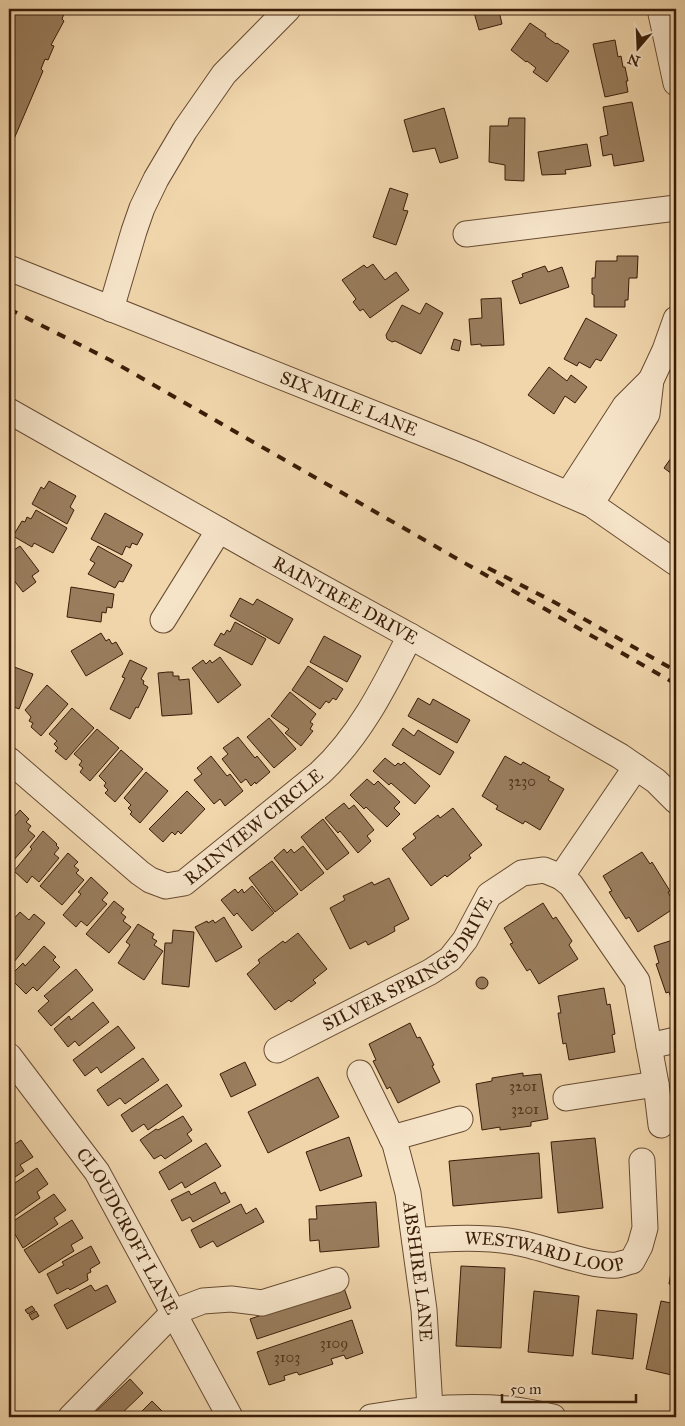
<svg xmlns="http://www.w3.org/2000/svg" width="685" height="1426" font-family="'IM FELL Great Primer',serif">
<rect width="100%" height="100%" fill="#f1d6ac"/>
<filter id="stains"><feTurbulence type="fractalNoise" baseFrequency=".004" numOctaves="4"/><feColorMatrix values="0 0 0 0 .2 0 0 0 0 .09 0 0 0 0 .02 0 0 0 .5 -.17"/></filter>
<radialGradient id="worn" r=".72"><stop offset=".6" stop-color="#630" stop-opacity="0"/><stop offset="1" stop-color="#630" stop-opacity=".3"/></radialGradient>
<path fill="#997d5d" stroke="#391d08" d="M9 9H66L62 19 64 21 51 45 54 46 48 60 45 59 41 69 43 71 11 146 9 145Z
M473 9H501V11H499L502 24 479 30Z
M530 23 546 34 545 36 556 44 557 43 569 51 547 82 533 72 536 68 527 61 526 62 511 50Z
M615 40 618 57 621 56 623 67H625L628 81H626L628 92 605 97 593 44Z
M632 102 644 161 614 166 612 154 603 156 600 137 608 135 603 107Z
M444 108 458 158 440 163 435 148 413 152 404 120Z
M509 118H525L524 181 505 180V165L489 162 490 126H508Z
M587 144 591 166 565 170 566 174 542 175 538 152Z
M390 188 408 194 403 210 408 211 396 245 373 237Z
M617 256H638L637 278H629L628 300H625V307H594V295L592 294V278H595L596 261H617Z
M373 264 385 280 396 272 409 290 370 318 363 309 360 311 353 302 356 299 342 280 364 265 367 268Z
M545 266 548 272 562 267 569 287 520 304 512 281 523 277 522 274Z
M501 298 504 345 481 346V344L471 345 469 319 482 318 481 299Z
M426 303 443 313 421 354 395 341 392 342 387 339 386 335 402 305 420 314Z
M586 318 617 335 601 361 596 359 590 368 579 362 577 366 564 359Z
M454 339 461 341 459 351 451 349Z
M549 367 567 381 571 375 587 387 575 403 565 396 554 414 528 395Z
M676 451V477L664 468Z
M49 481 76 496 70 507 74 510 67 524 32 504 41 487 44 489Z
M36 510 67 528 53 553 34 543 32 547 13 536 22 521 25 522 27 517 31 519Z
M105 513 143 534 137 545 132 543 130 548 126 546 122 555 91 539Z
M9 544 14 550 20 546 39 571 32 576 36 582 23 592 9 574Z
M98 546 132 565 123 582 119 581 115 588 88 574 95 563 90 560Z
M71 587 114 594 112 608 107 607 106 613 102 612 101 622 67 617Z
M240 598 253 605 257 599 293 619 279 644 230 616Z
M235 622 266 639 252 665 214 645 221 633 224 635 227 630 230 632Z
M101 633 106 641 109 639 112 644 116 642 123 654 86 676 71 651Z
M324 636 361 656 347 682 310 662Z
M220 657 241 685 218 703 192 668 203 660 206 664 210 660 212 663Z
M130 660 147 668 141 679 144 681 143 684 148 687 138 708 136 707 130 719 110 709 125 678 122 677Z
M9 665 33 674 19 709 14 707 11 715 9 714Z
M308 666 343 689 336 700 333 698 329 703 326 701 320 709 292 690Z
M168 672H173V676H179V680L189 679 192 714 162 716 158 673Z
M47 685 68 704 41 736 31 727 33 723 29 721 31 717 25 710Z
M290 692 316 714 310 722 313 724 310 729 313 731 301 746 285 733 289 729 271 716Z
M418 698 430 705 433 699 470 720 457 743 408 716Z
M72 708 94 728 66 760 55 751 58 748 54 744 57 741 49 734Z
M269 718 296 749 274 768 247 737Z
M403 728 414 736 418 730 454 752 440 775 392 745Z
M97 729 119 748 90 781 80 772 83 768 79 765 82 761 74 754Z
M238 737 255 758 257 756 270 772 256 784 255 782 251 786 246 779 241 783 222 759 228 754 223 748Z
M121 750 143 769 115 802 105 793 108 790 104 786 106 783 99 776Z
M211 756 227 776 230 774 243 791 225 806 220 799 214 804 194 780 202 774 197 768Z
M505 756 521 765 523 762 544 774 550 777 548 780 564 789 540 830 525 821 523 824 496 809 498 806 482 796Z
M385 758 395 766 398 763 401 765 404 762 430 786 415 804 391 783 389 785 373 771Z
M146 772 168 791 140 823 130 814 132 812 128 808 131 805 124 798Z
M367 779 374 785 378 781 400 802 394 808 400 814 387 827 366 807 364 809 350 795Z
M187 791 205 809 181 834 178 831 175 835 172 832 163 842 149 829Z
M344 803 349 809 354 805 374 830 367 836 371 841 358 853 340 831 338 833 325 818Z
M453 808 482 845 469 855 471 858 447 877 445 875 431 886 402 849 416 838 413 834 438 815 440 818Z
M20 810 29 819 26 822 31 826 28 830 35 836 12 862 9 859V823Z
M323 819 349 853 327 870 301 837Z
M43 831 57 844 56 845 59 848 54 854 59 858 39 882 32 876 27 883 14 871 32 849 30 847Z
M303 846 324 873 301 891 274 858 284 849 287 853 291 849 294 853Z
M642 852 650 864 652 862 670 891 668 892 676 907 638 932 629 917 626 919 609 892 612 891 603 876Z
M68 853 78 862 74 866 79 870 76 873 84 880 62 905 40 886Z
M272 861 298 894 275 912 249 878Z
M91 877 108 893 102 900 107 904 87 926 81 921 76 927 63 915 81 894 78 892Z
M389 878 409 919 394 927 395 931 386 936 368 945 366 941 350 949 330 908 345 900 343 896 354 891 372 882 374 885Z
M252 886 274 913 252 931 237 913 234 916 221 900 235 889 238 893 242 889 244 893Z
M114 901 124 909 121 913 126 917 123 921 131 927 109 953 86 934Z
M543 903 553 919 556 917 572 941 569 945 578 959 539 984 530 969 527 971 510 944 513 943 504 928Z
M20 912 29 920 34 914 45 923 14 962 9 958V924Z
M224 917 242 947 216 962 195 927 207 921 208 923 213 920 215 923Z
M138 924 154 934 152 938 157 941 154 945 163 951 144 980 118 963 130 945 126 942Z
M173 930 194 932 189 987 162 984 165 943H172Z
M298 933 327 969 313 980 316 983 300 995 291 1002 289 1000 275 1010 247 974 260 963 258 960 283 941 285 943Z
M676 939V1008H674L669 992 666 993 656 964 659 963 654 946Z
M44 946 56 957 53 960 60 967 37 991 33 987 26 994 9 977 23 963 25 966Z
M76 969 93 990 51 1026 38 1011 49 1001 44 996Z
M476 983a6 6 0 1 1 12 0a6 6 0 1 1-12 0Z
M604 988 607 1005 610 1004 615 1034 612 1035 615 1052 569 1060 566 1043 563 1044 558 1013H561L558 996Z
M93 1002 109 1022 79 1046 75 1041 68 1047 54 1029 69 1016 71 1020Z
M410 1023 417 1038 420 1037 434 1065 432 1066 440 1082 398 1103 390 1087 387 1089 373 1061 376 1060 369 1044Z
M118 1026 135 1048 101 1073 97 1067 85 1076 73 1060Z
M143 1058 159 1080 125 1104 120 1098 108 1106 97 1090Z
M245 1062 256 1085 231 1097 220 1074Z
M523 1073V1076L541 1074 548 1119 531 1122V1126L500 1130V1127L482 1130 476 1084 492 1081V1078Z
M318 1077 339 1117 268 1153 248 1112Z
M167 1084 182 1106 148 1130 144 1124 132 1132 121 1115Z
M183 1116 192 1130 187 1134 192 1141 165 1159 161 1155 154 1159 140 1140 156 1129 158 1130Z
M349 1137 362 1176 320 1191 306 1152Z
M595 1138 603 1208 558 1213 551 1142Z
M21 1140 33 1157 20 1165 24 1171 9 1181V1148Z
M206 1143 221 1166 185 1188 182 1182 169 1190 159 1172Z
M539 1153 542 1198 453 1206 449 1161Z
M37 1168 48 1184 37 1192 40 1198 9 1220V1187Z
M215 1182 221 1194 225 1192 230 1202 193 1222 190 1217 182 1221 171 1200 189 1191 191 1195Z
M54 1194 66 1210 54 1218 58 1224 23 1248 9 1224Z
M376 1202 379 1247 320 1252 319 1240 310 1241 309 1219H317L316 1206Z
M241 1204 246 1214 256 1208 264 1222 217 1247 213 1241 200 1248 191 1230Z
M72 1220 83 1238 71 1245 74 1251 39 1273 24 1250Z
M676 1241V1285L669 1284Z
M91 1246 100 1263 90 1269 91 1272 87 1274 88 1280 70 1290 68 1288 57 1294 47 1274 64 1265 62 1262Z
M461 1266 505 1268 501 1348 456 1346Z
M91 1285 95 1291 107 1285 116 1302 67 1329 54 1305Z
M344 1288 351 1308 257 1339 250 1319Z
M534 1291 579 1296 573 1356 528 1352Z
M661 1301 676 1304V1376L646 1369Z
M32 1306 35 1310 28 1314 25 1310Z
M597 1310 637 1314 633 1359 592 1354Z
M36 1311 39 1316 32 1320 29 1315Z
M352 1320 363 1353 346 1359 344 1355 331 1359 333 1364 299 1375 297 1372 284 1376 285 1380 269 1385 257 1352Z
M130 1379 143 1393 118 1417H90Z
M152 1401 168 1417H136Z"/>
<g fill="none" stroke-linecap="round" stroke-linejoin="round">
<g stroke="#674b31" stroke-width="27">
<g id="minor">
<path d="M660 9 676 83"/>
<path d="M466 234 676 208"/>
<path id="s1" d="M9 268 470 452 591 504 676 563"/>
<path d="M111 309 134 231 142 208 156 179 185 130 224 74 288 9"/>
<path id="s2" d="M9 411 256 551 410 636 620 756 656 781 676 801"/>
<path d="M568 494 625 406 651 380"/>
<path d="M591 504 647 414 651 380 665 350 676 319"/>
<path d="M163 620 219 530"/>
<path id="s3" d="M9 760 140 873 150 880 166 886 184 883 320 773C361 735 385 685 410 636"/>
<path d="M561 877 636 767"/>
<path d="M649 1046 676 1040"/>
<path id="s4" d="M277 1050 430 972 450 959 465 940 489 895 522 873 544 870 561 877 571 885 637 981 656 1084 661 1125"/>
<path id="s5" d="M9 1056 97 1172 230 1417"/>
<path id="s6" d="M360 1073 395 1144 408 1193 424 1310 430 1408"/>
<path d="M566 1098 656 1084"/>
<path d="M392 1138 460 1119"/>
<path id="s7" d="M415 1241C446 1238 488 1236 519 1243 547 1248 590 1267 617 1265 622 1264 627 1262 632 1261L640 1246 645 1228 642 1161"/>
<path d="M71 1417 174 1312 203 1301 231 1299 262 1303 336 1280"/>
<path d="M371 1417C417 1409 460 1405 507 1409 522 1410 537 1414 553 1417"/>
</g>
</g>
<use href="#minor" stroke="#f6e4c9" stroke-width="25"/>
<path stroke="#391d08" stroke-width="4" stroke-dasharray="9 9" stroke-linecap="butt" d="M9 309 110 360 676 684
M488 568 554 602 676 671"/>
</g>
<g text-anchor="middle" stroke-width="4" stroke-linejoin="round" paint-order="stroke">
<g font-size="15" fill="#51351d">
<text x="522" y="786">3230</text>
<text x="523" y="1091">3201</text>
<text x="525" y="1114">3201</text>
<text x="334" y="1348">3109</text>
<text x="287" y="1362">3103</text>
</g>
<g font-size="18" fill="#391d08" stroke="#f6e4c9">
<text dy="6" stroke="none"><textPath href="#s1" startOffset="366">SIX MILE LANE</textPath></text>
<text dy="6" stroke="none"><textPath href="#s2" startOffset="386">RAINTREE DRIVE</textPath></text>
<text dy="6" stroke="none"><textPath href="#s3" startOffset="310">RAINVIEW CIRCLE</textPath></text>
<text dy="6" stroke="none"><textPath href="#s4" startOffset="160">SILVER SPRINGS DRIVE</textPath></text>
<text dy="6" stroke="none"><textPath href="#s5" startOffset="212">CLOUDCROFT LANE</textPath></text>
<text dy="6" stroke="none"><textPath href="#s7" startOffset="131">WESTWARD LOOP</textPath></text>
<text dy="6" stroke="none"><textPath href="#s6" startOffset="209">ABSHIRE LANE</textPath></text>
</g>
</g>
<rect width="685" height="1426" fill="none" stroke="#f1d6ac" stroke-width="30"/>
<rect x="10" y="10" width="665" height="1406" fill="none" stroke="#391d08" stroke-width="2.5"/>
<rect x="15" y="15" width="655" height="1396" fill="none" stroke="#391d08"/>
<g transform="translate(638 48) rotate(199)" stroke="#f6e4c9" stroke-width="4" paint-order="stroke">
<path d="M0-4L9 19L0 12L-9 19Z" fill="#391d08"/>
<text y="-8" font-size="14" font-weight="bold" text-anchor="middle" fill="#391d08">N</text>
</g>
<path d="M502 1394v8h134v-8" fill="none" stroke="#391d08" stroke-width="2.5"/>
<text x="510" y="1394" font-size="15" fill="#391d08" stroke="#f6e4c9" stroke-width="4" paint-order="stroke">50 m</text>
<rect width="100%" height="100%" filter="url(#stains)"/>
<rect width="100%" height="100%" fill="url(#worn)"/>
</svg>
